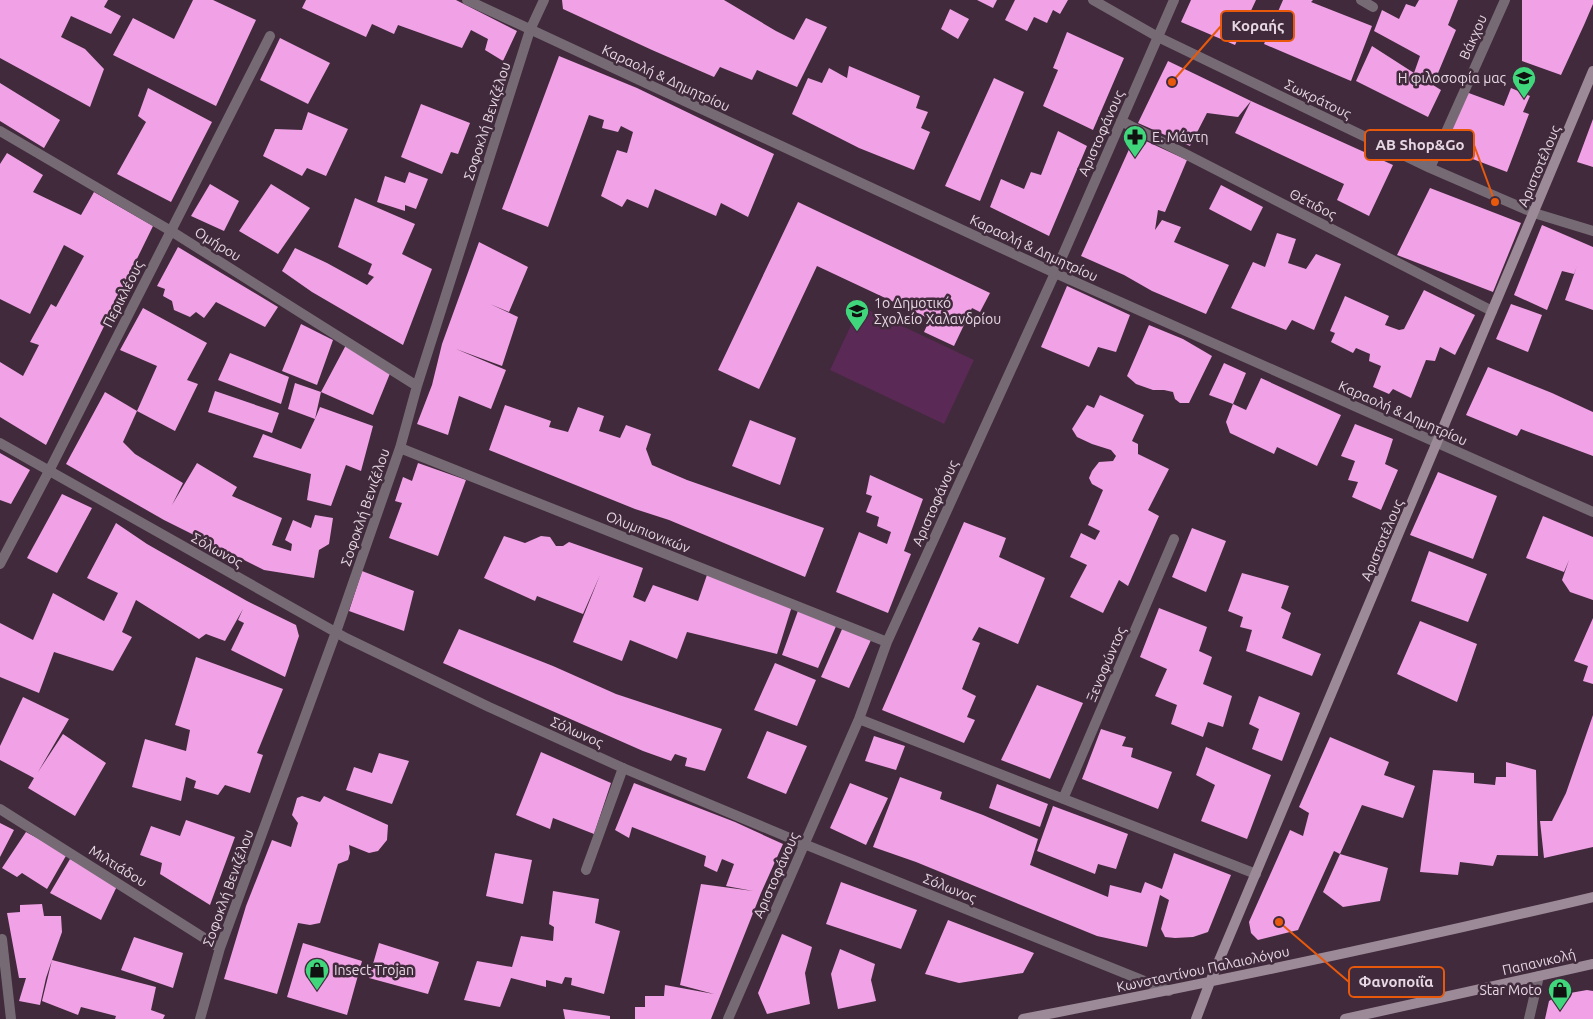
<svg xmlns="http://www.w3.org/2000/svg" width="1593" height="1019" font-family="Ubuntu,sans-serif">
<rect width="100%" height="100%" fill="#402a3c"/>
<path fill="#5b2955" d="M860 306 974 360 944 424 830 370Z"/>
<path fill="#f1a1e5" d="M0 0H108L104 7 121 16 111 34 71 16 61 37 85 49 104 69 90 107 0 58Z
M193 0H213L256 20 216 106 113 55 133 18 174 39Z
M306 0H456L517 31 503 61 485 50 488 39 471 30 462 48 398 25 394 34 372 24 366 37 302 8Z
M562 0H724L776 31 794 40 806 18 827 27 797 87 757 70 752 80 720 67 714 77 652 50 563 9Z
M977 0H997L993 8Z
M1015 0H1068L1060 14 1053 10 1047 23 1034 17 1027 31 1005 20Z
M1191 0H1256L1235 45 1181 22Z
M1283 0H1313L1311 2 1372 26 1351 81 1264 44Z
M1419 0H1458L1448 25 1456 30 1433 85 1441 90 1428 117 1356 81 1372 46 1414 73 1420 56 1374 31 1382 10 1399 19 1406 4 1415 7Z
M1522 0H1593V4L1584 25 1561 75 1522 61Z
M950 9 969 19 958 39 941 29Z
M1067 32 1124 58 1093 130 1043 106 1058 70 1053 68Z
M280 38 330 63 308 104 260 80Z
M559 56 637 88 774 154 748 217 721 203 716 216 655 189 648 208 627 199 622 207 601 196 617 150 627 153 633 132 621 126 618 132 602 128 604 120 589 115 548 227 502 209Z
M1168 61 1251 101 1393 165 1369 216 1337 200 1344 184 1235 133 1251 101 1238 117 1207 113 1190 146 1138 123Z
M849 66 920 96 916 108 928 112 921 128 930 132 914 170 859 148 792 114 808 78 822 83 829 68 847 78Z
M994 78 1024 92 980 201 945 186Z
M0 83 60 120 44 148 0 121Z
M148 88 212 122 171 202 117 174 146 122 138 116Z
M1511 88 1530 96 1523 112 1529 114 1507 172 1470 158 1473 149 1448 139 1466 92 1504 106Z
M421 104 470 123 458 154 451 152 442 174 401 157Z
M308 112 348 129 326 176 307 168 302 176 263 156 275 129 302 130Z
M1593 119V167L1577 162Z
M1058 131 1087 146 1049 236 990 207 1001 179 1024 189 1031 172 1041 175Z
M1135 136 1187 160 1165 212 1158 210 1155 230 1162 220 1181 227 1174 242 1229 265 1206 314 1152 291 1124 275 1081 256Z
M7 153 43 175 33 192 81 215 94 192 153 226 46 445 0 417V362L23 376 39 345 30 342 51 304 56 307 84 256 64 245 30 314 0 299V164Z
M409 172 428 179 416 209 405 205V211L377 202 385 176 405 183Z
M210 184 239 201 224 231 191 216Z
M271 184 310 208 278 254 239 231Z
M1221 185 1263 207 1251 231 1209 209Z
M1430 188 1521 223 1493 292 1397 255Z
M355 198 415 224 402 254 432 269 403 345 312 292 282 271 295 248 327 263 367 285 374 277 368 274 372 264 338 247Z
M798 202 990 293 980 312 972 308 954 346 924 332 930 319 817 266 759 389 718 370Z
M1542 225 1593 247V310L1565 300 1577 266 1574 274 1562 271 1547 310 1514 295Z
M1277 233 1296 239 1288 263 1306 269 1316 254 1341 264 1314 330 1292 320 1286 330 1231 308 1253 262 1265 267Z
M479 242 528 267 509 312 490 304 518 317 502 366 456 349 506 370 491 409 459 396 448 435 417 424 432 385 442 344Z
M178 247 278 307 265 327 216 302 204 318 196 312 190 317 174 310 172 301 163 296 165 289 157 286Z
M1067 286 1130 315 1116 352 1098 347 1089 367 1041 347Z
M1424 290 1475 315 1455 355 1440 347 1435 361 1426 360 1411 398 1393 389 1389 394 1373 387 1381 366 1369 361 1370 354 1356 348 1353 353 1331 342 1335 333 1330 331 1345 296 1389 316 1385 325 1399 330 1404 329Z
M1511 304 1542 315 1528 352 1496 339Z
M143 308 207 343 187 380 198 384 175 431 137 411 157 366 120 350Z
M301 324 333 340 317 385 282 371Z
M1149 325 1183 339 1212 356 1189 403H1180L1175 399 1173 392 1164 390H1153L1136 384 1127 376Z
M346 345 391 371 373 415 321 392Z
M230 353 289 377 281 404 218 380Z
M1224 363 1246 373 1233 404 1209 395Z
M1488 367 1552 393 1593 412V456L1521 429 1517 436 1466 415Z
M1261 378 1341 415 1317 466 1277 447 1274 454 1230 433 1226 422 1233 404 1246 410Z
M295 383 321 392 315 419 320 407 373 426 361 471 346 465 331 506 307 500 311 474 253 457 263 434 301 449 315 419 288 409Z
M215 391 279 413 272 433 208 412Z
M105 392 137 411 123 442 135 454 183 483 172 505 197 463 237 487 232 496 282 518 272 545 291 551 292 544 285 540 293 520 311 528 315 515 333 518 329 544 319 550 314 578 264 570 164 520 66 464Z
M1100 395 1144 415 1132 441 1138 444V454L1169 469 1148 510 1159 516 1128 586 1119 580 1103 613 1070 597 1087 565 1070 557 1081 533 1095 540 1100 531 1088 525 1103 490 1092 484 1089 478 1092 471 1099 462 1113 461 1116 456 1111 450 1092 444 1077 437 1072 429 1087 405 1094 408Z
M505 405 551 421 549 427 568 432 578 407 604 416 599 431 620 438 626 425 651 434 646 449 652 465 687 480 824 528 805 577 669 520 635 509 489 450Z
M750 420 796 438 780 485 732 466Z
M1355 424 1393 439 1385 464 1398 470 1381 510 1352 497 1358 482 1348 480 1355 461 1341 456Z
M0 453 30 470 11 504 0 500Z
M418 463 466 480 438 556 389 538 402 503 395 501 403 477 412 481Z
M1438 472 1497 496 1473 559 1410 535Z
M870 475 923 499 904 551 911 554 888 613 836 592 859 532 887 544 891 532 877 526 879 517 866 512 872 496 866 494Z
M62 494 92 508 57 573 27 558Z
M1543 516 1593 537V600L1570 592 1562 580 1569 560 1564 572 1526 558Z
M964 522 1006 538 999 557 1045 578 1018 644 979 627 972 640 980 643 962 689 976 696 967 717 975 720 964 743 882 710Z
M116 523 147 544 247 601 296 625 299 636 285 677 231 650 244 623 238 620 243 609 225 641 206 634 199 639 136 600 122 632 132 637 113 671 54 652 39 693 0 677V623L33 640 53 593 104 621 118 593 87 578Z
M1192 528 1226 541 1206 592 1172 577Z
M504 536 525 543 541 536 550 537 556 546H563L569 542 643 568 633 597 645 602 653 585 698 601 708 572 792 606 777 654 687 632 677 659 630 640 622 661 573 642 600 575 583 614 537 596 535 601 484 578Z
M1429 551 1487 574 1468 622 1411 601Z
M362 571 414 591 404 631 349 611Z
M1242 573 1289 586 1281 608 1291 613 1282 638 1321 654 1312 676 1246 651 1252 630 1240 627 1243 617 1228 611Z
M799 608 837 624 818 668 782 655Z
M1159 608 1207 627 1199 651 1212 657 1203 684 1232 696 1223 727 1208 722 1203 737 1171 724 1177 705 1155 696 1167 669 1140 657Z
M1593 618V684L1583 681 1588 666 1574 661Z
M1420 621 1477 644 1457 702 1397 674Z
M843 627 871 640 849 688 821 677Z
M459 629 553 666 616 694 722 729 705 771 685 766 687 758 675 754 671 761 643 751 443 663Z
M196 657 283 689 257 753 263 755 250 793 225 785 218 795 194 788 196 781 186 777 181 801 132 787 145 739 186 751 190 730 175 725Z
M775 663 816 680 797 726 754 710Z
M1037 685 1083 703 1050 779 1001 760Z
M1259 696 1300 713 1282 761 1252 749 1259 729 1249 724Z
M23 697 69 719 38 772 63 734 106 763 75 816 28 788 34 778 0 760V746Z
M1593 715V847L1544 858 1540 821H1552L1566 793Z
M1101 729 1126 737 1122 746 1133 748 1131 757 1172 772 1158 809 1082 779Z
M767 731 807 746 786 794 747 778Z
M874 736 905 746 896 770 865 761Z
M1330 737 1389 762 1384 775 1415 786 1403 818 1362 805 1340 854 1334 851 1298 930 1258 940 1251 933 1249 922 1290 830 1303 836 1309 813 1299 807Z
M1206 747 1271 775 1247 839 1201 821 1215 785 1196 775Z
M541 752 611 783 594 834 553 818 550 829 516 815Z
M379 753 409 761 392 804 346 790 354 767 372 773Z
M1506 762 1536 770 1538 856 1497 855 1493 866 1460 862 1458 875 1420 872 1433 770 1474 773V783L1495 785 1496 777H1506Z
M900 777 942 792 940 799 983 815 1038 839 1030 865 1108 897 1110 885 1141 893 1145 882 1162 889 1174 853 1231 875 1208 932 1193 937 1175 938 1165 937 1161 929 1169 900 1160 895 1147 947 1097 936 916 862 873 847Z
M634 783 735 822 783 844 761 893 711 1019H635V1007H645V996H664L665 985 714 994 680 985 701 884 753 891 726 886 734 864 722 859 717 872 704 866 706 856 632 827 629 838 615 830Z
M850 783 888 798 866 845 830 828Z
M997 784 1048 804 1040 827 989 808Z
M302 796 320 802 324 796 388 825 387 840 378 851 369 853 349 845 350 853 348 860 338 864 320 923 310 925 298 923 277 994 224 979 246 906 272 840 291 847 298 823 292 815 297 798Z
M1053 806 1128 834 1116 869 1098 864 1095 874 1037 851Z
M186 820 235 837 210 905 160 874 162 863 140 855 151 826 180 836Z
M0 823 14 830 0 857Z
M26 832 67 854 47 889 22 873 17 877 2 868Z
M495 853 532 860 523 904 486 896Z
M1340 854 1388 868 1380 901 1343 907 1323 892Z
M70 859 118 884 101 920 50 893Z
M841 882 917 910 901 949 826 924Z
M553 891 599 899 595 923 620 931 604 994 571 985 572 978 565 977 562 984 546 980V987L511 978 500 1007 464 1000 477 961 512 967 521 936 553 941 554 927 549 924Z
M42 904 44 916H61L62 932 52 960 156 987 151 1010 165 1015 163 1019H115L116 1016 81 1007 78 1015 42 1001 52 960 46 978 40 1005 19 1001 26 978H19L7 913 20 912V905Z
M948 920 1034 953 1023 973 959 983 925 974Z
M782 934 812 947 805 973 810 1004 767 1014 758 993Z
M134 937 183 953 173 988 121 970Z
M303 943 362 961 347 1015 287 997Z
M379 943 439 962 428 994 369 978Z
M840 949 875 964 871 980 876 1001 838 1009 831 974Z
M1587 990 1593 991V1019H1545L1549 1001 1557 996 1563 998 1570 993Z
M563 1009 610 1016V1019H565Z"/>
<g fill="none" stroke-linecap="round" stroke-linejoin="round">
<path stroke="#766b74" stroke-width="10" d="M1361 0 1373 7
M586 870 623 768"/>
<path stroke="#766b74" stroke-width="10" d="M467 0 1055 273 1593 512
M1093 0 1158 37 1430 168 1534 213 1593 231
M1121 121 1492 311
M0 131 171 231 417 386
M1430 168 1505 0
M0 443 346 638 489 707 623 768 804 844 1169 991
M400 448 887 642
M0 564 49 471 270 36
M859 719 1256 874
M1063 799 1174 539
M0 809 220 948
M2 939 11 1019
M200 1019 220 948 336 632 400 448 417 386 530 30 544 0
M728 1019 859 719 887 642 1055 273 1174 0
M1529 1019 1539 976"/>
<path stroke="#9c8a98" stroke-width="10" d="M1023 1019C1214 982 1404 942 1593 897
M1196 1019 1210 982 1593 71
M1345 1019 1593 964"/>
</g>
<defs>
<g id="school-pin" transform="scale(1.25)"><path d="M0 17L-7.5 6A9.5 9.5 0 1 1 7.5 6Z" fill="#40d77c" stroke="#402a3c"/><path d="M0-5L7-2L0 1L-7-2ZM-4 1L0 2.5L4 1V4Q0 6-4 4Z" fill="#111"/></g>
<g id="pharmacy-pin" transform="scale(1.25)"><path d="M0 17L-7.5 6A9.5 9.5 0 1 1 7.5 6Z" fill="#40d77c" stroke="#402a3c"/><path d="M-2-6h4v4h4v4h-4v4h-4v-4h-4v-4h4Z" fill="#111"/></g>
<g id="shop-pin" transform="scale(1.25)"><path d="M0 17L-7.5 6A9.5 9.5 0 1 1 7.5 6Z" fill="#40d77c" stroke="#402a3c"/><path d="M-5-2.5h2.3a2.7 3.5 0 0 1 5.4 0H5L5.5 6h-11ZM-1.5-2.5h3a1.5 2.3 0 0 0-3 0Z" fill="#111"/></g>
</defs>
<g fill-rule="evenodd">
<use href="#school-pin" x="1524" y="78"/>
<use href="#pharmacy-pin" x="1135" y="137"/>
<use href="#school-pin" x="857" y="311"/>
<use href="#shop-pin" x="317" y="970"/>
<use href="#shop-pin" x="1560" y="990"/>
</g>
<g text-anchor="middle" stroke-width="5" stroke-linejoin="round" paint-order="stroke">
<g font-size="14" fill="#e6d8e3" stroke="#402a3c">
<text transform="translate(1473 37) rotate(-66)" y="5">Βάκχου</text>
<text transform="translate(666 78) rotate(25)" y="5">Καραολή &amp; Δημητρίου</text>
<text transform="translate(1318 99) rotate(26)" y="5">Σωκράτους</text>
<text transform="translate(487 121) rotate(-72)" y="5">Σοφοκλή Βενιζέλου</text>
<text transform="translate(1101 133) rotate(-66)" y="5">Αριστοφάνους</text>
<text transform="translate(1539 166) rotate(-67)" y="5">Αριστοτέλους</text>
<text transform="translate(1313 204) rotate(27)" y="5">Θέτιδος</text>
<text transform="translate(218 244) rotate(32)" y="5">Ομήρου</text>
<text transform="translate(1034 248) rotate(25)" y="5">Καραολή &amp; Δημητρίου</text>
<text transform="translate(123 294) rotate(-63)" y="5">Περικλέους</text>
<text transform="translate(1403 413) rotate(24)" y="5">Καραολή &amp; Δημητρίου</text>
<text transform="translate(935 503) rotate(-66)" y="5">Αριστοφάνους</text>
<text transform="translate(365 507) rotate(-71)" y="5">Σοφοκλή Βενιζέλου</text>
<text transform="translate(648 532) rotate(22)" y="5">Ολυμπιονικών</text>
<text transform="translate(1382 540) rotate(-67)" y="5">Αριστοτέλους</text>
<text transform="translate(217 550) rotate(29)" y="5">Σόλωνος</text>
<text transform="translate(1106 664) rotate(-67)" y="5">Ξενοφώντος</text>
<text transform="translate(577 732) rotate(24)" y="5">Σόλωνος</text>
<text transform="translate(118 866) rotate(32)" y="5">Μιλτιάδου</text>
<text transform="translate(776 875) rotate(-66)" y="5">Αριστοφάνους</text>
<text transform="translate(228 888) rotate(-70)" y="5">Σοφοκλή Βενιζέλου</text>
<text transform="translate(950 888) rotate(22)" y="5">Σόλωνος</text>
<text transform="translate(1539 962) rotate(-13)" y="5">Παπανικολή</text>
<text transform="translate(1203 969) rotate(-12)" y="5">Κωνσταντίνου Παλαιολόγου</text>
</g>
<g font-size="14" fill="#e6d8e3" stroke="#402a3c" text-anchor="start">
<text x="1506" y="83" text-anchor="end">Η φιλοσοφία μας</text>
<text x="1152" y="142">Ε. Μάντη</text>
<text x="874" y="308">1ο Δημοτικό<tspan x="874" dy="16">Σχολείο Χαλανδρίου</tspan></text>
<text x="334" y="975">Insect Trojan</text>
<text x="1542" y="995" text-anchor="end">Star Moto</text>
</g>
</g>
<path fill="none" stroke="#e8590c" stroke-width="2" d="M1172 82L1221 26M1495 202L1474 145M1279 922L1349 982"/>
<g fill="#e8590c" stroke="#402a3c" stroke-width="2">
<circle cx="1172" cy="82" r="5"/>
<circle cx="1495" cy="202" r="5"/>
<circle cx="1279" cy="922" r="5"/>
</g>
<g fill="#402a3c" stroke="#e8590c" stroke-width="2">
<rect x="1221" y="11" width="73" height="30" rx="5"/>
<rect x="1365" y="130" width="109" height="30" rx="5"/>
<rect x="1349" y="967" width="95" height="30" rx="5"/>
</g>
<g font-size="15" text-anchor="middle" font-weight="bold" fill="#e6d8e3">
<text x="1258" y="31">Κοραής</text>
<text x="1420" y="150">ΑΒ Shop&amp;Go</text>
<text x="1396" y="987">Φανοποιΐα</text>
</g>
</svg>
